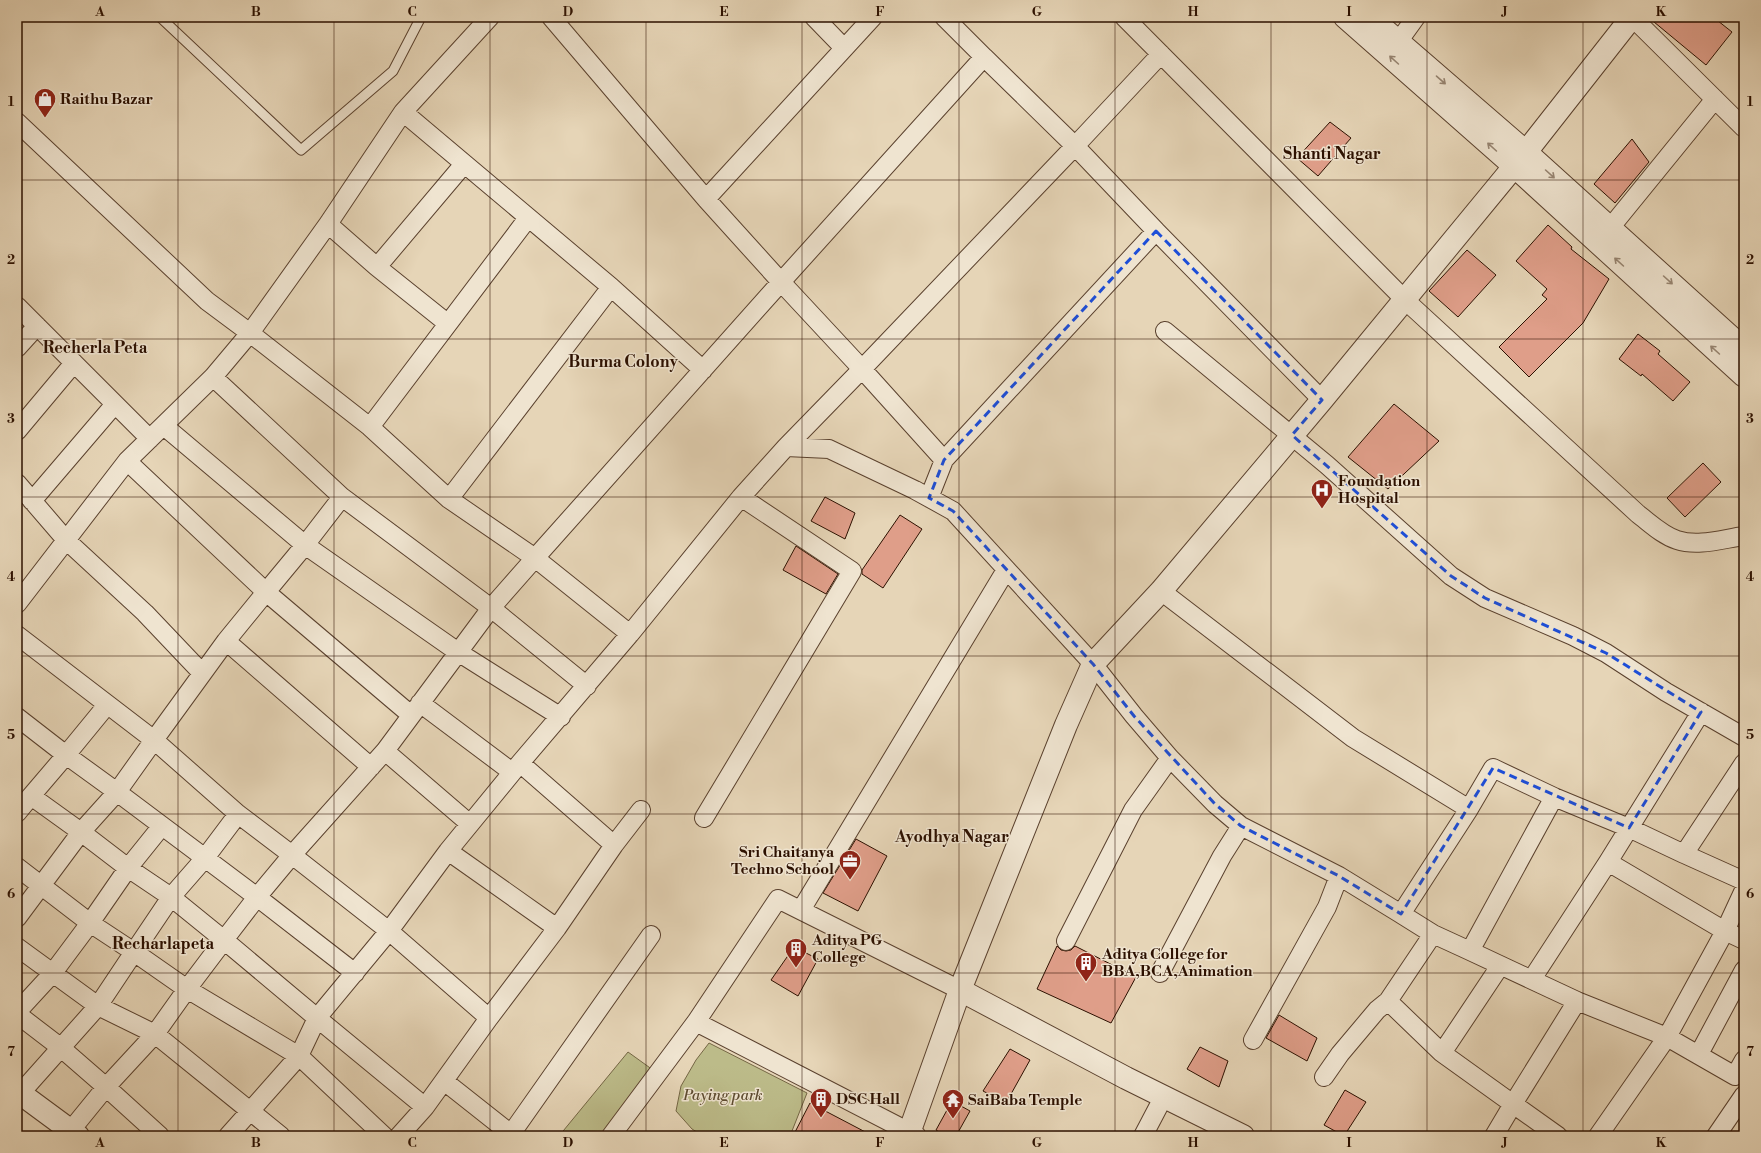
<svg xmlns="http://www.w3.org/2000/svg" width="1761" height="1153" font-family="'Libre Bodoni',serif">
<rect width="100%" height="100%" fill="#e6d5b7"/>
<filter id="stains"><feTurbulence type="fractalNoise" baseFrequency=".005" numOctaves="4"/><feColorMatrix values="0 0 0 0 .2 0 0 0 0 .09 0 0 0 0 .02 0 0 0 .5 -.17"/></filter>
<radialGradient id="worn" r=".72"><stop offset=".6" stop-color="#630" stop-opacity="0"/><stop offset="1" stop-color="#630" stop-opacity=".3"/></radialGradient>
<path fill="#bcbb89" stroke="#746644" d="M709 1043 807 1093 790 1136H703L692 1129 676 1111 681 1086 696 1060Z
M628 1052 653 1070 605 1136H559Z"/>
<path fill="#df9e89" stroke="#2c1000" d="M1648 17H1713L1732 32 1706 65Z
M1330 122 1351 138 1318 176 1297 158Z
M1632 139 1649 162 1615 203 1594 184Z
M1548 225 1572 247 1571 249 1609 279 1583 323 1529 377 1499 347 1547 299 1542 295 1547 289 1516 261Z
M1467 250 1496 275 1458 317 1429 291Z
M1638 334 1660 351 1658 354 1690 382 1673 401 1642 374 1641 376 1619 359Z
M1394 404 1439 441 1388 489 1348 457Z
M1703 463 1721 482 1685 517 1667 498Z
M825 497 855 513 845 539 811 521Z
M900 515 922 529 883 588 862 574V570Z
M796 546 838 574 826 594 783 570Z
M856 839 887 856 858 911 823 893Z
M1057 946 1061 950 1066 951 1071 950 1075 946 1136 977 1111 1023 1037 989Z
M794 947 818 959 798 996 771 980Z
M1279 1015 1317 1038 1307 1061 1266 1038Z
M1200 1047 1228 1061 1219 1087 1187 1069Z
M1010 1049 1030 1060 1006 1103 983 1091Z
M1345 1090 1366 1102 1344 1136 1324 1125Z
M952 1101 970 1111 956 1136H946L936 1130Z
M810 1103 873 1136H793Z"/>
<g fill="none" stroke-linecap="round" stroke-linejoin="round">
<g stroke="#5a412e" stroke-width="11">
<path id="service" d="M160 17 301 150 393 71 421 17"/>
</g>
<g stroke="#5a412e" stroke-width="20">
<path id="minor" d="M490 17 403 112 611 287 703 370
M551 17 706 199 873 17
M814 17 844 48
M1124 17 1405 300 1638 514C1650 523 1662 535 1677 540 1698 547 1722 539 1744 536
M1632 17 1744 128
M1398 42 1416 17
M1161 54 1075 146 1156 231 944 460 862 369 786 447 829 449 915 490 953 511 1093 664 1134 716 1170 758 1215 804 1241 826 1339 876 1401 914 1469 809 1353 738 1161 591
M17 122 207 301 250 333 213 377 127 461 17 604
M706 199 781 282 984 57 944 17
M528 218 370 427 449 499 535 558 491 608 385 751 292 855 389 931 448 851 520 763 630 634
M328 224 250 333 370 427
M1610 228 1715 99
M1156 231 1322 400
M377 267 328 224 403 112
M17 306 150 439
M447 323 377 267 464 164
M1165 331 1327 465 1451 576 1485 598 1573 636 1606 653 1666 692 1744 737
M17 348 37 326
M213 377 342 497
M164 426 305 545 458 652 561 717
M17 431 74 363
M786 447 741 497 630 634 535 558 781 282 862 369 1075 146 984 57
M127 461 266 592 305 545 342 497 491 608 587 686
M17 483 66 540 145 613 202 673
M929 498 944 460
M449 499 611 287
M32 501 115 404
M17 635 154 740 226 641 266 592 411 715
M226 641 371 767
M420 703 512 772
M17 717 66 755 107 705
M385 751 470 824
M520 763 614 845
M1469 809 1493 768 1554 797
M17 813 31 796
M704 818 852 571 741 497
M448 851 557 928
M1684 854 1744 881
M1608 862 1725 931 1744 940
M17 867 90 923 128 868 171 897 205 858 238 814
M801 910 1006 570
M1401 914 1433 934 1470 951 1554 797 1629 828 1684 854 1744 763
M17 918 81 832 31 796 66 755 117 792 154 740 238 814 292 855 257 897 117 792 81 832 128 868 161 827
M389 931 489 1018 425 1107 317 1018Z
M1066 941 1133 810 1170 758
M17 947 98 1006 155 1034 187 989 299 1056 384 1136
M1470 951 1577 1001 1667 1037 1725 931 1744 890
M1160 973 1222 856 1241 826
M1532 979 1608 862 1701 712
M1388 1001 1442 1053 1500 966
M17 1012 52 974 90 923 134 952 171 897 224 940 257 897 355 973
M17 1014 60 1047 106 1087 155 1034 281 1136
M489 1018 557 928 614 845 641 810
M696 1022 917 1136
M1253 1040 1327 907 1339 876
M1442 1053 1513 1104 1494 1136
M1699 1054 1744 970
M1324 1077 1340 1054 1377 1010 1388 1001 1433 934
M444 1081 511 1134 509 1136
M17 1097 98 1006 134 952 187 989 224 940 317 1018 299 1056 228 1136
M71 1130 106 1087 160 1136
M511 1134 651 935
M399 1136 425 1107
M611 1136 696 1022 778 899 960 990
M1143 1136 1164 1096
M1558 1136 1513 1104 1577 1001
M1598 1136 1667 1037 1735 1076 1744 1060
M1716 1136 1744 1095"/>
</g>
<g stroke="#5a412e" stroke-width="24">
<path id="tertiary" d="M1345 17 1514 166 1744 376
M1370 17 1526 152 1744 349
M960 990 1126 1078 1243 1136
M17 1091 78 1136
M908 1136 960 990 1066 725 1093 664 1161 591 1322 400 1526 152 1632 17"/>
</g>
<use href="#service" stroke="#efe4d0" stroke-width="9"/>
<use href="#minor" stroke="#efe4d0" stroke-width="18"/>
<use href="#tertiary" stroke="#efe4d0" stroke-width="22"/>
</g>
<defs><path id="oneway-shaft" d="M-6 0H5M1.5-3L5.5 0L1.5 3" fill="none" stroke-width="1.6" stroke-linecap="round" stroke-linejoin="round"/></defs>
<g stroke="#978572">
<use href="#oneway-shaft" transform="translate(1394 60) rotate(-138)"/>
<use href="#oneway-shaft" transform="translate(1441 80) rotate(41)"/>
<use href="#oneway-shaft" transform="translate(1492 147) rotate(-138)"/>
<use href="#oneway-shaft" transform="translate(1550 174) rotate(42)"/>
<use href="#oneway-shaft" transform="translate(1619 262) rotate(-138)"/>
<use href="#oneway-shaft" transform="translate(1668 280) rotate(42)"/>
<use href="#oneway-shaft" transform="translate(1715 350) rotate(-138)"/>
</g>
<path fill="none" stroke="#1d4ed8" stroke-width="3" stroke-dasharray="8 5" stroke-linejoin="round" d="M1156 231 1322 400 1292 435 1451 576 1485 598 1606 653 1701 712 1629 828 1493 768 1401 914 1339 876 1241 826 1215 804 1134 716 1093 664 953 511 929 498 944 460Z"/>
<path fill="none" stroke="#2c1000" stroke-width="1" stroke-opacity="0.55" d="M178 17V1136M334 17V1136M490 17V1136M646 17V1136M802 17V1136M959 17V1136M1115 17V1136M1271 17V1136M1427 17V1136M1583 17V1136M17 180H1744M17 339H1744M17 497H1744M17 656H1744M17 814H1744M17 973H1744"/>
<defs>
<g id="shop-pin" transform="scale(1.15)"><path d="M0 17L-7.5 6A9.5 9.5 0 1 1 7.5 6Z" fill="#8f2418" stroke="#efe4d0"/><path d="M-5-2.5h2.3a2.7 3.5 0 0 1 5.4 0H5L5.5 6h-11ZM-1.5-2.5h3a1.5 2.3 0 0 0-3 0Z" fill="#fff"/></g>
<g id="hospital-pin" transform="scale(1.15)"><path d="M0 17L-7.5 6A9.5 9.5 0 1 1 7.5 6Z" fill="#8f2418" stroke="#efe4d0"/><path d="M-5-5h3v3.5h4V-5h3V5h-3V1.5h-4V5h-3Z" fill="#fff"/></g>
<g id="office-pin" transform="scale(1.15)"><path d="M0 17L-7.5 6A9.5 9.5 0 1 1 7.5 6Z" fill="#8f2418" stroke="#efe4d0"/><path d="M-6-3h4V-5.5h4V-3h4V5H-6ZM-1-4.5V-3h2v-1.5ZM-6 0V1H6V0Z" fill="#fff"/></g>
<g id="building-pin" transform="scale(1.15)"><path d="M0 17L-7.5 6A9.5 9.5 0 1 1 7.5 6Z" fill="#8f2418" stroke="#efe4d0"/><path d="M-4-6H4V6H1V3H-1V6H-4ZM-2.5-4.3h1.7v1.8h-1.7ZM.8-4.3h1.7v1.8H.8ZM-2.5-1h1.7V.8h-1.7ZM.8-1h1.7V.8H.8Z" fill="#fff"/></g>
<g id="temple-pin" transform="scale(1.15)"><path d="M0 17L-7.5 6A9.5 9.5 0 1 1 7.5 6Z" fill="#8f2418" stroke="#efe4d0"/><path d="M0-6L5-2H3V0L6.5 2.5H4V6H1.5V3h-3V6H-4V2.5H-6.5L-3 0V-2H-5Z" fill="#fff"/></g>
</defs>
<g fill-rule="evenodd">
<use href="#shop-pin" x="45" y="99"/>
<use href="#hospital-pin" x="1322" y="490"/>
<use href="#office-pin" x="850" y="861"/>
<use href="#building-pin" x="796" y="949"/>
<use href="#building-pin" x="1086" y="963"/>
<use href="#building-pin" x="821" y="1099"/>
<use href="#temple-pin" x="953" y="1100"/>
</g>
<g text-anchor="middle" stroke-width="3" stroke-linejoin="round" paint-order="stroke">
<g font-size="15" font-weight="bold" fill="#2c1000" stroke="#efe4d0" text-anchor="start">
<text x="60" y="104">Raithu Bazar</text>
<text x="1338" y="486">Foundation<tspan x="1338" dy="17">Hospital</tspan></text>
<text x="834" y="857" text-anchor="end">Sri Chaitanya<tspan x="834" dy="17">Techno School</tspan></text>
<text x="812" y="945">Aditya PG<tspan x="812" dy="17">College</tspan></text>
<text x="1102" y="959">Aditya College for<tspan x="1102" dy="17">BBA,BCA,Animation</tspan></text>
<text x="836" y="1104">DSC Hall</text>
<text x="968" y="1105">SaiBaba Temple</text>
</g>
<g font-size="15" font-style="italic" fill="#5e4c30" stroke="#efe4d0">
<text x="723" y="1100">Paying park</text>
</g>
<g font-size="16" font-weight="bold" fill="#2c1000" stroke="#efe4d0">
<text x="1332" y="159">Shanti Nagar</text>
<text x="95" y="353">Recherla Peta</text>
<text x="623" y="367">Burma Colony</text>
<text x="952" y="842">Ayodhya Nagar</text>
<text x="163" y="949">Recharlapeta</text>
</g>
</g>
<rect width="1761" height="1153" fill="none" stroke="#e6d5b7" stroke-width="44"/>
<rect x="22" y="22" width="1717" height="1109" fill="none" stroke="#2c1000" stroke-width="1.5"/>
<g font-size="13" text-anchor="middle" font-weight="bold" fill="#2c1000">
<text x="100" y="16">A</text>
<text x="256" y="16">B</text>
<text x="412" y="16">C</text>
<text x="568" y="16">D</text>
<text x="724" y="16">E</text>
<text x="880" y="16">F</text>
<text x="1037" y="16">G</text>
<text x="1193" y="16">H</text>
<text x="1349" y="16">I</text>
<text x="1505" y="16">J</text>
<text x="1661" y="16">K</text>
<text x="11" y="106">1</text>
<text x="1750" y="106">1</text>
<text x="11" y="264">2</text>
<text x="1750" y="264">2</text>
<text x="11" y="423">3</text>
<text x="1750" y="423">3</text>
<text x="11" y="581">4</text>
<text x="1750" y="581">4</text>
<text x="11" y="739">5</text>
<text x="1750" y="739">5</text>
<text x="11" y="898">6</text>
<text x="1750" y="898">6</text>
<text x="11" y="1056">7</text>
<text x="1750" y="1056">7</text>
<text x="100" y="1147">A</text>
<text x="256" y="1147">B</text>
<text x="412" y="1147">C</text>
<text x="568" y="1147">D</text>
<text x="724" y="1147">E</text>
<text x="880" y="1147">F</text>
<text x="1037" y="1147">G</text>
<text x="1193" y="1147">H</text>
<text x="1349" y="1147">I</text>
<text x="1505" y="1147">J</text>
<text x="1661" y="1147">K</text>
</g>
<rect width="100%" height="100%" filter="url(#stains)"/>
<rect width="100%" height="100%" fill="url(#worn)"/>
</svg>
